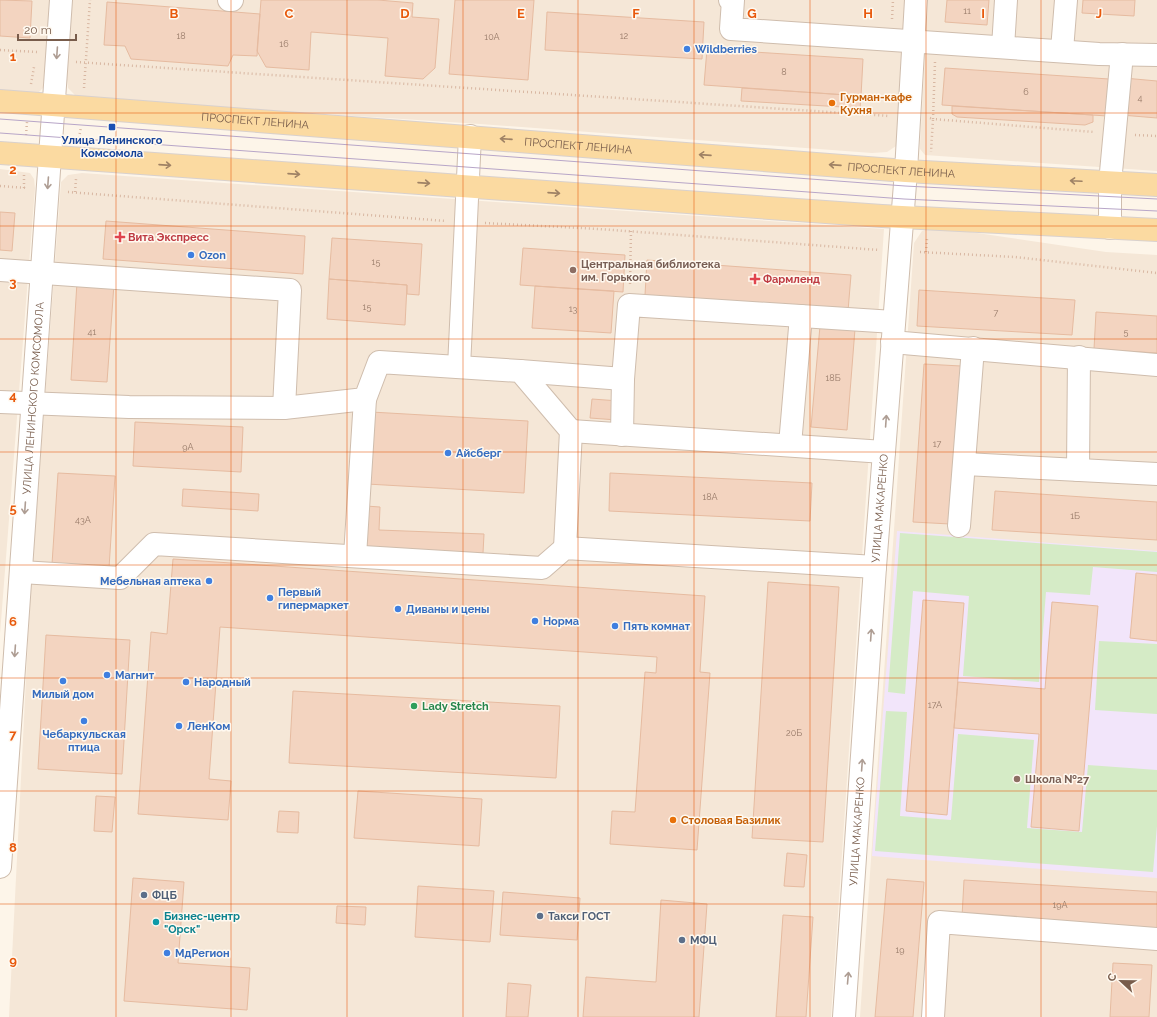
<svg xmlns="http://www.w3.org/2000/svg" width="1157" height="1017" font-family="Raleway,sans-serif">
<rect width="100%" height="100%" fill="#fdf5e9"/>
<path fill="#f5e7d7" d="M0 0H55L49 77 43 88 35 96 0 94Z
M71 0H908L900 137 896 146 887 152 872 153 480 124 78 98 68 88 66 71Z
M928 0H1157V171L925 155 920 149V144Z
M0 169 30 173 34 179 35 188 0 634Z
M82 173 884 229 831 1017H9L30 599 61 182 68 175Z
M936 227 1106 252 1157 255V1017H860L914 243 922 231Z"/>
<path fill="#f2e5fa" d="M897 531 1157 551V878L872 856Z"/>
<path fill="#d5ebc6" d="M900 533 1157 552V572L1093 567 1090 595 1046 592 1039 682 963 676 969 596 913 591 905 694 888 692Z
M1099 641 1157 644V714L1095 710Z
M886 711 907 712 900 816 951 820 958 734 1034 740 1027 828 1082 832 1088 765 1157 770V826L1153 872 875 851Z"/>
<path fill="#f3d4c0" stroke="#e6bba0" d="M0 0 32 1 30 38 0 36Z
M261 0H378L413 3 412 17 439 19 435 68 423 79 385 76 388 38 311 32 309 70 266 67 257 51Z
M455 0H534L528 80 449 74Z
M947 0H989L987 25 945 22Z
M1083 0H1135L1134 16 1082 13Z
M107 2 260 14 257 56 233 55 228 66 131 59 125 46 104 45Z
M547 12 704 22 702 59 545 50Z
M707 49 863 59 861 96 704 85Z
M945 68 1109 79 1107 116 942 105Z
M1124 78 1157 81V118L1121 115Z
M742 88 861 96 860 108 741 101Z
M952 106 1093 115V122L1085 125 957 117 952 114Z
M0 212 15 213 12 251 0 250Z
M106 221 305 236 303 274 103 259Z
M332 238 422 244 419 295 407 294V285L329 279Z
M523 248 625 255 623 292 520 285Z
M647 260 851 275 848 311 645 295Z
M329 279 407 285 405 325 327 319Z
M77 282 114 284 107 382 71 380Z
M535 286 614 291 611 333 532 328Z
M919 290 1075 300 1072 335 917 326Z
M1096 312 1157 316V353L1094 349Z
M820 326 855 329 847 430 811 427Z
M924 364 961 366 950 524 913 522Z
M592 399 619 401 617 420 590 418Z
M371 412 528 421 524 493 367 484Z
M135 422 243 427 241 472 133 466Z
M58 473 115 476 109 568 52 564Z
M610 473 812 483 810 521 609 511Z
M183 489 259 494 258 511 182 506Z
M995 491 1157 502V540L992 530Z
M366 506 380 507 379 530 484 534 483 553 364 547Z
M173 559 705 596 700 672 710 673 697 850 610 844 612 811 635 812 645 672 656 673 657 657 220 627 209 779 231 781 228 820 138 814 151 632 167 634Z
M1136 573 1157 575V641L1130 638Z
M768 582 839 587 823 842 752 838Z
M923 600 964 603 947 815 906 811Z
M1052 602 1098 606 1079 831 1031 827 1039 734 954 728 958 682 1045 689Z
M46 635 130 640 122 774 38 769Z
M293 691 560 706 556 778 289 763Z
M358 791 482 799 479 846 354 838Z
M96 796 115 797 112 832 94 831Z
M279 811 299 812 298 833 277 832Z
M787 853 807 855 804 887 784 886Z
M133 878 184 882 178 963 250 968 247 1010 124 1001Z
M887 879 924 882 913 1017H875Z
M964 880 1157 892V929L962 917Z
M418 886 494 891 490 942 415 937Z
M503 892 580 898 577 940 500 935Z
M661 900 707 904 699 1017H583L586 977 656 982Z
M337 906 366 907 365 925 336 923Z
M783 915 813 917 806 1017H776Z
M1113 963 1152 965 1149 1017H1110Z
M508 983 531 985 528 1017H506Z"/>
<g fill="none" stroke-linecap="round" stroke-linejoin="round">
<g stroke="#cfbdad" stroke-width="24">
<g id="minor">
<path d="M229 0H232"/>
<path d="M730 0H733L731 29 1099 54 1157 55"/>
<path d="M1003 47 1006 0"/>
<path d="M1062 50 1066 0"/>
<path d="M1110 228V183L1122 54"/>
<path d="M0 270 290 290 284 408"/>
<path d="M892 342 1157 365"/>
<path d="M459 367 470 136"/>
<path d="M520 371 623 379 629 305 894 322"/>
<path d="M0 402 129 407 284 408 365 399 379 362 520 371 571 431 565 548"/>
<path d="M571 431 884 452"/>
<path d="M622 435 623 379"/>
<path d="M790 445 801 316"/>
<path d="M965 464 1157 474"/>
<path d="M1078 470 1079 357"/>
<path d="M959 526 973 348"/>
<path d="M355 556 365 399"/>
<path d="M21 572 120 578 154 544 542 568 565 548 875 567"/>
<path id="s1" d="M0 867 61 0"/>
<path id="s2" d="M844 1017 875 567 906 171 916 0"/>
<path d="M933 1017 939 922 1157 939"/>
</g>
</g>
<g stroke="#d9d1cd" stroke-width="24">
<g id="major">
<path id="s3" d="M0 101 906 171 1157 185"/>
<path d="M0 153 882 216 1157 230"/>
</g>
</g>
<path stroke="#d8b7a2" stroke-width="2.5" stroke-dasharray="1 3" stroke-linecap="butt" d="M892 19 893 0
M0 50 37 52
M76 62 889 116
M935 62 933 119 1094 132
M31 84 34 67
M84 88 90 0
M930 118 933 119 931 152
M26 135 27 122
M1135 135 1157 136
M79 138 81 127
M0 186 27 188
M24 188V174
M68 192 446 221
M75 192 76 179
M485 223 599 229 879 250
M920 252 1015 257 1157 273
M926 252 927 239
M630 284 631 231"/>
<use href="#minor" stroke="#fff" stroke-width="22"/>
<use href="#major" stroke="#fbdaa1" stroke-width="22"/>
<path stroke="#b8a6c8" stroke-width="1" d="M0 119 905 186 1157 199
M0 133 904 199 1157 211"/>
</g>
<defs><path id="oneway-shaft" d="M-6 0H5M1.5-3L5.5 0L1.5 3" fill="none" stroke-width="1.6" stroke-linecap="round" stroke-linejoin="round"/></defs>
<g stroke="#ae9d93">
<use href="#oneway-shaft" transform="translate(57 53) rotate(94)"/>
<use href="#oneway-shaft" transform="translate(48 183) rotate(94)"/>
<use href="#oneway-shaft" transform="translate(886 421) rotate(-86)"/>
<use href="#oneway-shaft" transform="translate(25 508) rotate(94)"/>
<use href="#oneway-shaft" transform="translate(871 635) rotate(-86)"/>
<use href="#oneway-shaft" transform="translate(15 651) rotate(94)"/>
<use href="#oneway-shaft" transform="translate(862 765) rotate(-86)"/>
<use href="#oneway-shaft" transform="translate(848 978) rotate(-85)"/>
</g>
<g stroke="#9f8265">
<use href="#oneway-shaft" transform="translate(506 139) rotate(-176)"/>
<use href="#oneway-shaft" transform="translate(705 155) rotate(-176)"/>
<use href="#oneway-shaft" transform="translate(165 165) rotate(4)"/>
<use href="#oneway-shaft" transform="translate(835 165) rotate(-176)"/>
<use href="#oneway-shaft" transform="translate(294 174) rotate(4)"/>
<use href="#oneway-shaft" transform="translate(1076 181) rotate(-177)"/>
<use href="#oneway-shaft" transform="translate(424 183) rotate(4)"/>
<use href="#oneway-shaft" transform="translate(554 193) rotate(4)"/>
</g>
<path fill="none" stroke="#e8590c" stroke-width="1" stroke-opacity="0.55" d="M116 0V1017M231 0V1017M347 0V1017M463 0V1017M578 0V1017M694 0V1017M810 0V1017M926 0V1017M1041 0V1017M0 113H1157M0 226H1157M0 339H1157M0 452H1157M0 565H1157M0 678H1157M0 791H1157M0 904H1157"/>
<g fill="#3f7fe0" stroke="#fff9f0" stroke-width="1.5">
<circle cx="687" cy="49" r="4"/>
<circle cx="191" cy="255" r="4"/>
<circle cx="448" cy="453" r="4"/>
<circle cx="209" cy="581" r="4"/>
<circle cx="270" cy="598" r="4"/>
<circle cx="398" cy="609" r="4"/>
<circle cx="535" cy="621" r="4"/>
<circle cx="615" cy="626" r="4"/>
<circle cx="107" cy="675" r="4"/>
<circle cx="63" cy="681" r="4"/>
<circle cx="186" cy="682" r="4"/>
<circle cx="84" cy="721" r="4"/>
<circle cx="179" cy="726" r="4"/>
<circle cx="167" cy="953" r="4"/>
</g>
<g fill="#e8710a" stroke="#fff9f0" stroke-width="1.5">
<circle cx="832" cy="103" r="4"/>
<circle cx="673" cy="820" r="4"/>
</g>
<rect fill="#1a4fb4" stroke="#fff9f0" stroke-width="1.5" x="108" y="123" width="8" height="8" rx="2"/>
<g fill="#e0444e" stroke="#fff9f0" stroke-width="1.5">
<path d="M118 231h4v4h4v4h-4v4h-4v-4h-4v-4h4z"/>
<path d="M753 273h4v4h4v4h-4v4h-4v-4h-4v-4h4z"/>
</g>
<g fill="#8d6e63" stroke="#fff9f0" stroke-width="1.5">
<circle cx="573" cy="270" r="4"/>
<circle cx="1017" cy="779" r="4"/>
</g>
<circle fill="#2e9e5b" stroke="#fff9f0" stroke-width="1.5" cx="414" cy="706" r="4"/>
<g fill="#5c6f8a" stroke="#fff9f0" stroke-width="1.5">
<circle cx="144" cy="895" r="4"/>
<circle cx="540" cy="916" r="4"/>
<circle cx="682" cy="940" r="4"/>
</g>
<circle fill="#0f9aa8" stroke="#fff9f0" stroke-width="1.5" cx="156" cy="922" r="4"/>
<g text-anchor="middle" stroke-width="3" stroke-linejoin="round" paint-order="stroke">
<g font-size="9" fill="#977a68">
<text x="967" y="14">11</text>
<text x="181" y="39">18</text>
<text x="624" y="39">12</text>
<text x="492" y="40">10А</text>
<text x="284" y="47">16</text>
<text x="784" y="75">8</text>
<text x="1026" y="95">6</text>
<text x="1140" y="101">4</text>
<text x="376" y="265">15</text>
<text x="367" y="310">15</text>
<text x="573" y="312">13</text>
<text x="996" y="316">7</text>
<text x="92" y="335">41</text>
<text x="1126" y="335">5</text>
<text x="833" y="381">18Б</text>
<text x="937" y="447">17</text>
<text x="188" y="450">9А</text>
<text x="710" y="500">18А</text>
<text x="1075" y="519">1Б</text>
<text x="83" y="523">43А</text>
<text x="935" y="708">17А</text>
<text x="794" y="736">20Б</text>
<text x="1060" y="908">19А</text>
<text x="900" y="953">19</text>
</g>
<g font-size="11" font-weight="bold" fill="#366cbe" stroke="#fff9f0" text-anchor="start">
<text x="695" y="53">Wildberries</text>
<text x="199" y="259">Ozon</text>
<text x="456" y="457">Айсберг</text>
<text x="201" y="585" text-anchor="end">Мебельная аптека</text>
<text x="278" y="596">Первый<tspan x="278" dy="13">гипермаркет</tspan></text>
<text x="406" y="613">Диваны и цены</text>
<text x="543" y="625">Норма</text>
<text x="623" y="630">Пять комнат</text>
<text x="115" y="679">Магнит</text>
<text x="194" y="686">Народный</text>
<text x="63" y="698" text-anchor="middle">Милый дом</text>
<text x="187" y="730">ЛенКом</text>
<text x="84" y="738" text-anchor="middle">Чебаркульская<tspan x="84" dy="13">птица</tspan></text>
<text x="175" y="957">МдРегион</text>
</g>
<g font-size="11" font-weight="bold" fill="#c56008" stroke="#fff9f0" text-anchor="start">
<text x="840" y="101">Гурман-кафе<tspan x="840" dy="13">Кухня</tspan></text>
<text x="681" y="824">Столовая Базилик</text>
</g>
<g font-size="11" fill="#785c4b" stroke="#fff9f0">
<text dy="4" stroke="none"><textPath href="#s3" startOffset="256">ПРОСПЕКТ ЛЕНИНА</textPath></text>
<text dy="4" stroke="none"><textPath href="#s3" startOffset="580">ПРОСПЕКТ ЛЕНИНА</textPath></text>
<text dy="4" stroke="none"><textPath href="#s3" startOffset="904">ПРОСПЕКТ ЛЕНИНА</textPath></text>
<text dy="4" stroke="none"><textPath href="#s1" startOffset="470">УЛИЦА ЛЕНИНСКОГО КОМСОМОЛА</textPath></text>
<text dy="4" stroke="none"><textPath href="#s2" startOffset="510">УЛИЦА МАКАРЕНКО</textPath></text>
<text dy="4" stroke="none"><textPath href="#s2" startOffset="186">УЛИЦА МАКАРЕНКО</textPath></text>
</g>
<g font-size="11" font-weight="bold" fill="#164399" stroke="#fff9f0">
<text x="112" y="144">Улица Ленинского<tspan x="112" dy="13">Комсомола</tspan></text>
</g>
<g font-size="11" font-weight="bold" fill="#be3a42" stroke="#fff9f0" text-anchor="start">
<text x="128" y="241">Вита Экспресс</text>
<text x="763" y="283">Фармленд</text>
</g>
<g font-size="11" font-weight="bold" fill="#785e54" stroke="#fff9f0" text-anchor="start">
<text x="581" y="268">Центральная библиотека<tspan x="581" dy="13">им. Горького</tspan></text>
<text x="1025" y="783">Школа №27</text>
</g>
<g font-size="11" font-weight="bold" fill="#27864d" stroke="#fff9f0" text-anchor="start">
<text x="422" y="710">Lady Stretch</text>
</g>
<g font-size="11" font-weight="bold" fill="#4e5e75" stroke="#fff9f0" text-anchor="start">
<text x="152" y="899">ФЦБ</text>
<text x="548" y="920">Такси ГОСТ</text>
<text x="690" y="944">МФЦ</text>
</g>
<g font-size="11" font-weight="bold" fill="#0d838f" stroke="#fff9f0" text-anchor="start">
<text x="164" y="920">Бизнес-центр<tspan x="164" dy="13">"Орск"</tspan></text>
</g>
</g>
<g font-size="13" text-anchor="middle" font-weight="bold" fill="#e8590c" stroke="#fff9f0" stroke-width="3" stroke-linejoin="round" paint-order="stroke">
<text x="174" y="18">B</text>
<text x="289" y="18">C</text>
<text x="405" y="18">D</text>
<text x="521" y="18">E</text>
<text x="636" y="18">F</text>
<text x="752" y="18">G</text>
<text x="868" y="18">H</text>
<text x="983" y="18">I</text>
<text x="1099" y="18">J</text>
<text x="13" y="61">1</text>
<text x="13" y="174">2</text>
<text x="13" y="287">3</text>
<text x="13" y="400">4</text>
<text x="13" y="513">5</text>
<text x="13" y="626">6</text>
<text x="13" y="739">7</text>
<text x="13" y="852">8</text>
<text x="13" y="965">9</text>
</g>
<g transform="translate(1121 981) rotate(292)" stroke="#fff9f0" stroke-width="3" paint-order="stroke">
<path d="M0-3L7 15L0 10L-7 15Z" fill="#785c4b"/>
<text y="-6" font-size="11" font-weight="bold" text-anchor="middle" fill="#785c4b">С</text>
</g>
<path d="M18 34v6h58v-6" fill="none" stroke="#785c4b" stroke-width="2"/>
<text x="24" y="34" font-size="12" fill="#785c4b" stroke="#fff9f0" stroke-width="3" paint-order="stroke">20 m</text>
</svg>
